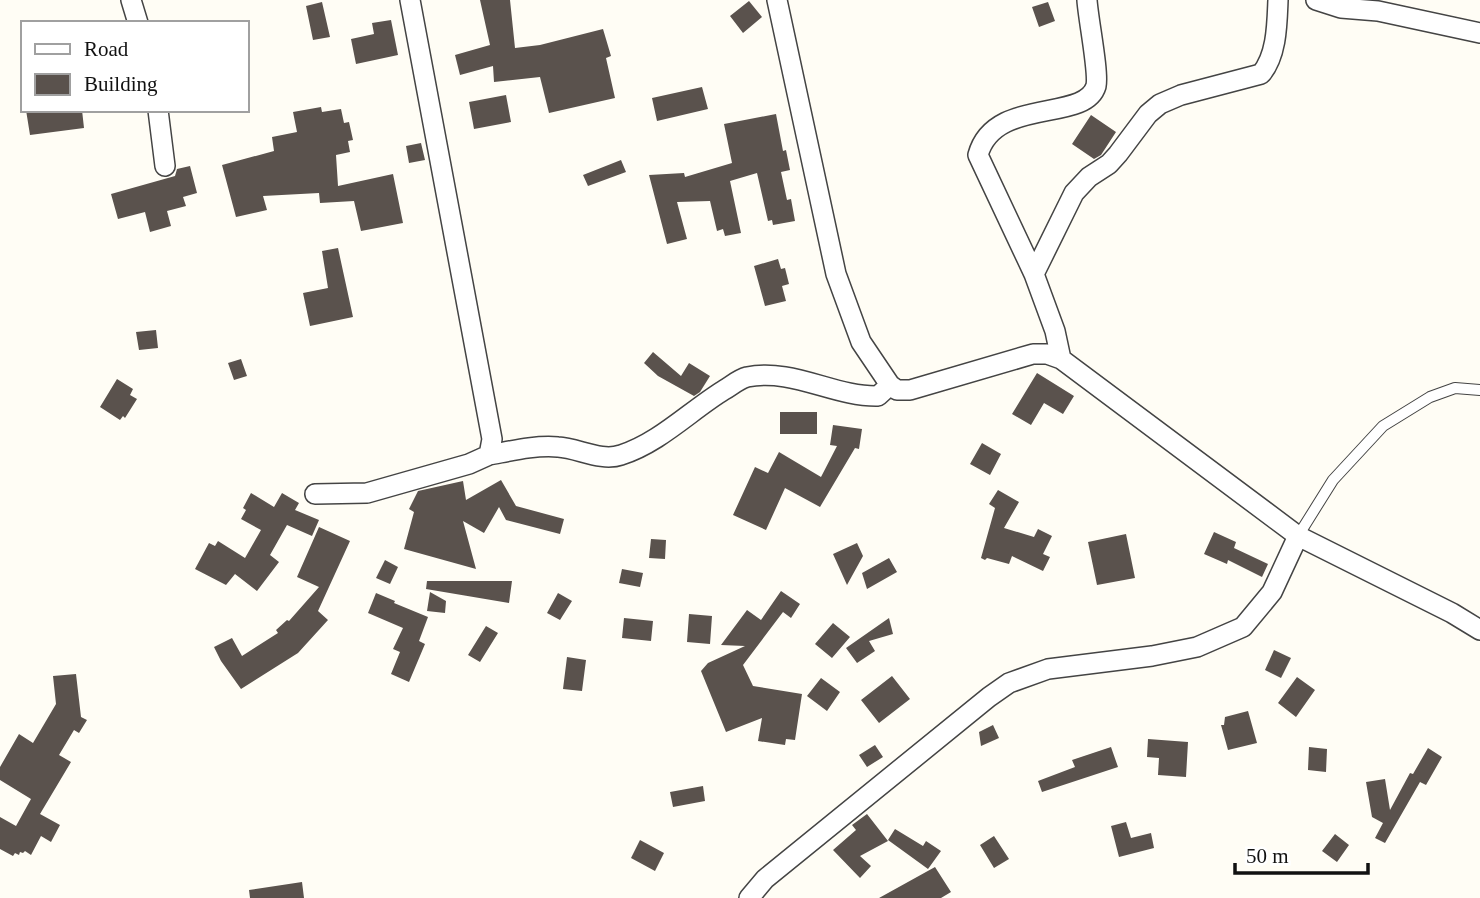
<svg xmlns="http://www.w3.org/2000/svg" width="1480" height="898" font-family="'Times New Roman',serif">
<rect width="100%" height="100%" fill="#fffdf5"/>
<path fill="#5a524d" d="M480 0H510L515 48 540 45 603 29 611 56 606 58 615 98 549 113 540 77 494 82 493 66 460 75 455 55 490 45Z
M749 1 762 17 743 33 730 16Z
M322 2 330 37 313 40 306 6Z
M1048 2 1055 21 1039 27 1032 7Z
M391 20 398 55 356 64 351 39 374 34 372 23Z
M702 87 708 109 657 121 652 98Z
M506 95 511 122 474 129 469 102Z
M321 107 322 112 341 109 344 123 349 122 353 140 348 141 350 152 336 155 338 186 393 174 403 223 361 231 354 201 320 203 319 193 263 196 267 210 236 217 222 165 274 151 272 137 297 132 293 112Z
M26 110H82L84 128 30 135Z
M776 114 783 151 786 150 790 170 781 172 787 200 791 199 795 221 773 225 772 220 768 221 757 173 730 181 741 233 725 236 723 229 717 231 710 201 677 202 687 239 667 244 649 175 684 173 685 177 732 163 724 124Z
M1091 115 1116 132 1101 155 1094 159 1072 144Z
M421 143 425 160 409 163 406 146Z
M621 160 626 172 588 186 583 175Z
M190 166 197 193 183 197 186 206 167 211 171 226 150 232 145 212 118 219 111 194 175 176 177 169Z
M338 248 353 317 310 326 303 293 328 288 322 251Z
M778 259 781 269 785 268 789 284 782 286 786 301 765 306 754 266Z
M156 330 158 348 139 350 136 332Z
M653 352 681 376 689 363 710 376 700 392 694 396 658 376 644 363Z
M241 359 247 376 234 380 228 363Z
M1037 373 1074 396 1063 414 1044 403 1031 425 1012 414Z
M117 379 133 389 130 395 137 399 125 418 123 416 120 420 100 407Z
M780 412H817V434H780Z
M833 425 862 429 859 449 855 448 820 507 785 488 766 530 733 515 755 467 768 473 779 452 821 477 837 446 830 445Z
M982 443 1001 454 990 475 970 464Z
M501 480 516 506 564 519 560 534 506 520 499 507 484 533 463 521 476 569 404 549 414 512 409 509 418 491 463 481 466 500Z
M998 490 1019 502 1004 528 1034 537 1038 529 1052 536 1043 554 1050 557 1043 571 1012 556 1009 564 987 558 985 560 981 558 995 508 989 504Z
M251 493 274 507 282 493 299 503 295 510 319 520 312 536 287 525 270 555 279 562 257 591 235 574 226 585 195 569 209 543 215 546 218 541 245 558 261 530 241 519 246 510 243 508Z
M319 527 350 541 318 611 328 620 298 653 241 689 221 661 214 647 232 638 242 656 278 633 276 630 287 620 289 621 319 587 297 577Z
M1214 532 1236 542 1234 548 1268 564 1262 577 1228 560 1227 564 1204 554Z
M1126 534 1135 578 1097 585 1088 542Z
M651 539 666 540 665 559 649 558Z
M857 543 863 556 847 585 833 554Z
M889 558 897 572 867 589 862 573Z
M385 560 398 567 390 584 376 578Z
M622 569 643 573 640 587 619 583Z
M427 581H512L509 603 426 589Z
M781 591 800 604 791 618 783 612 743 665 753 686 802 694 795 740 786 739 785 745 758 741 762 718 726 732 701 671 708 663 745 646 721 645 747 610 761 620Z
M430 592 446 601 445 613 427 611Z
M376 593 395 601 394 603 428 617 419 641 425 644 409 682 391 674 400 652 393 649 403 628 368 613Z
M558 593 572 601 560 620 547 613Z
M689 614 712 616 710 644 687 642Z
M624 618 653 621 651 641 622 638Z
M889 618 893 634 869 641 875 651 857 663 846 648Z
M833 623 850 637 832 658 815 644Z
M486 626 498 633 480 662 468 655Z
M1274 650 1291 658 1281 678 1265 670Z
M567 657 586 660 582 691 563 689Z
M76 674 81 717 87 720 79 733 74 730 59 755 71 762 40 814 60 825 51 842 41 836 31 855 25 851 23 853 20 852 19 855 15 853 13 856 0 849V817L16 826 31 799 0 780V767L19 734 33 743 56 704 53 676Z
M892 676 910 699 879 723 861 700Z
M1297 677 1315 690 1296 717 1278 703Z
M821 678 840 692 827 711 807 696Z
M1248 711 1257 743 1228 750 1221 725H1224L1225 717Z
M993 725 999 738 981 746 979 732Z
M1148 739 1188 742 1186 777 1158 775 1159 758 1147 757Z
M875 745 883 757 867 767 859 755Z
M1111 747 1118 767 1042 792 1038 781 1075 767 1072 760Z
M1309 747 1327 749 1326 772 1308 770Z
M1428 748 1442 757 1426 785 1420 782 1385 843 1375 838 1383 823 1372 817 1366 782 1385 779 1390 810 1410 773 1413 774Z
M703 786 705 801 673 807 670 792Z
M867 814 888 841 860 856 871 866 860 878 833 850 856 830 852 825Z
M1126 822 1131 838 1151 833 1154 848 1119 857 1111 826Z
M895 829 923 846 926 841 941 851 928 869 888 840Z
M1335 834 1349 845 1337 862 1322 851Z
M994 836 1009 859 994 868 980 845Z
M640 840 664 853 655 871 631 858Z
M935 867 951 892 941 898H879Z
M302 882 304 898H250L249 890Z"/>
<g fill="none" stroke-linecap="round" stroke-linejoin="round">
<g stroke="#444" stroke-width="12">
<path id="lane" d="M1298 536 1333 480 1383 426 1430 397 1455 388 1480 390"/>
</g>
<g stroke="#444" stroke-width="22">
<path id="street" d="M131 0 138 23
M777 0 836 274 861 342 890 385 897 390H910L1033 354H1047L1061 359 1298 536 1452 613 1480 630
M1316 0 1341 8 1378 11 1480 33
M158 110 165 166
M1034 274 1074 193 1089 177 1109 164 1118 154 1148 114 1160 104 1181 95 1261 74C1277 55 1277 24 1278 0
M1061 359 1055 331 1034 274 978 155C994 96 1085 123 1096 86 1099 72 1088 18 1087 0
M489 455C511 451 535 445 558 447 578 448 601 462 621 455 659 443 690 411 724 390 731 386 739 379 747 377 793 368 834 397 878 396L890 385
M315 494 367 493 469 464 489 455 492 439 410 0
M749 898 765 879 989 697 1009 683 1048 669 1152 656 1197 647 1243 627 1272 592 1298 536"/>
</g>
<use href="#lane" stroke="#fff" stroke-width="10"/>
<use href="#street" stroke="#fff" stroke-width="19"/>
</g>
<rect x="21" y="21" width="228" height="91" fill="#ffffff" stroke="#a0a0a0" stroke-width="2"/>
<rect x="35" y="44" width="35" height="10" fill="#ffffff" stroke="#a0a0a0" stroke-width="2"/>
<text x="84" y="56" font-size="21" fill="#111111">Road</text>
<rect x="35" y="74" width="35" height="21" fill="#5a524d" stroke="#a0a0a0" stroke-width="2"/>
<text x="84" y="91" font-size="21" fill="#111111">Building</text>
<path d="M1235 863v10h133v-10" fill="none" stroke="#111111" stroke-width="3.5"/>
<text x="1246" y="863" font-size="21" fill="#111111" stroke="#ffffff" stroke-width="5" paint-order="stroke">50 m</text>
</svg>
